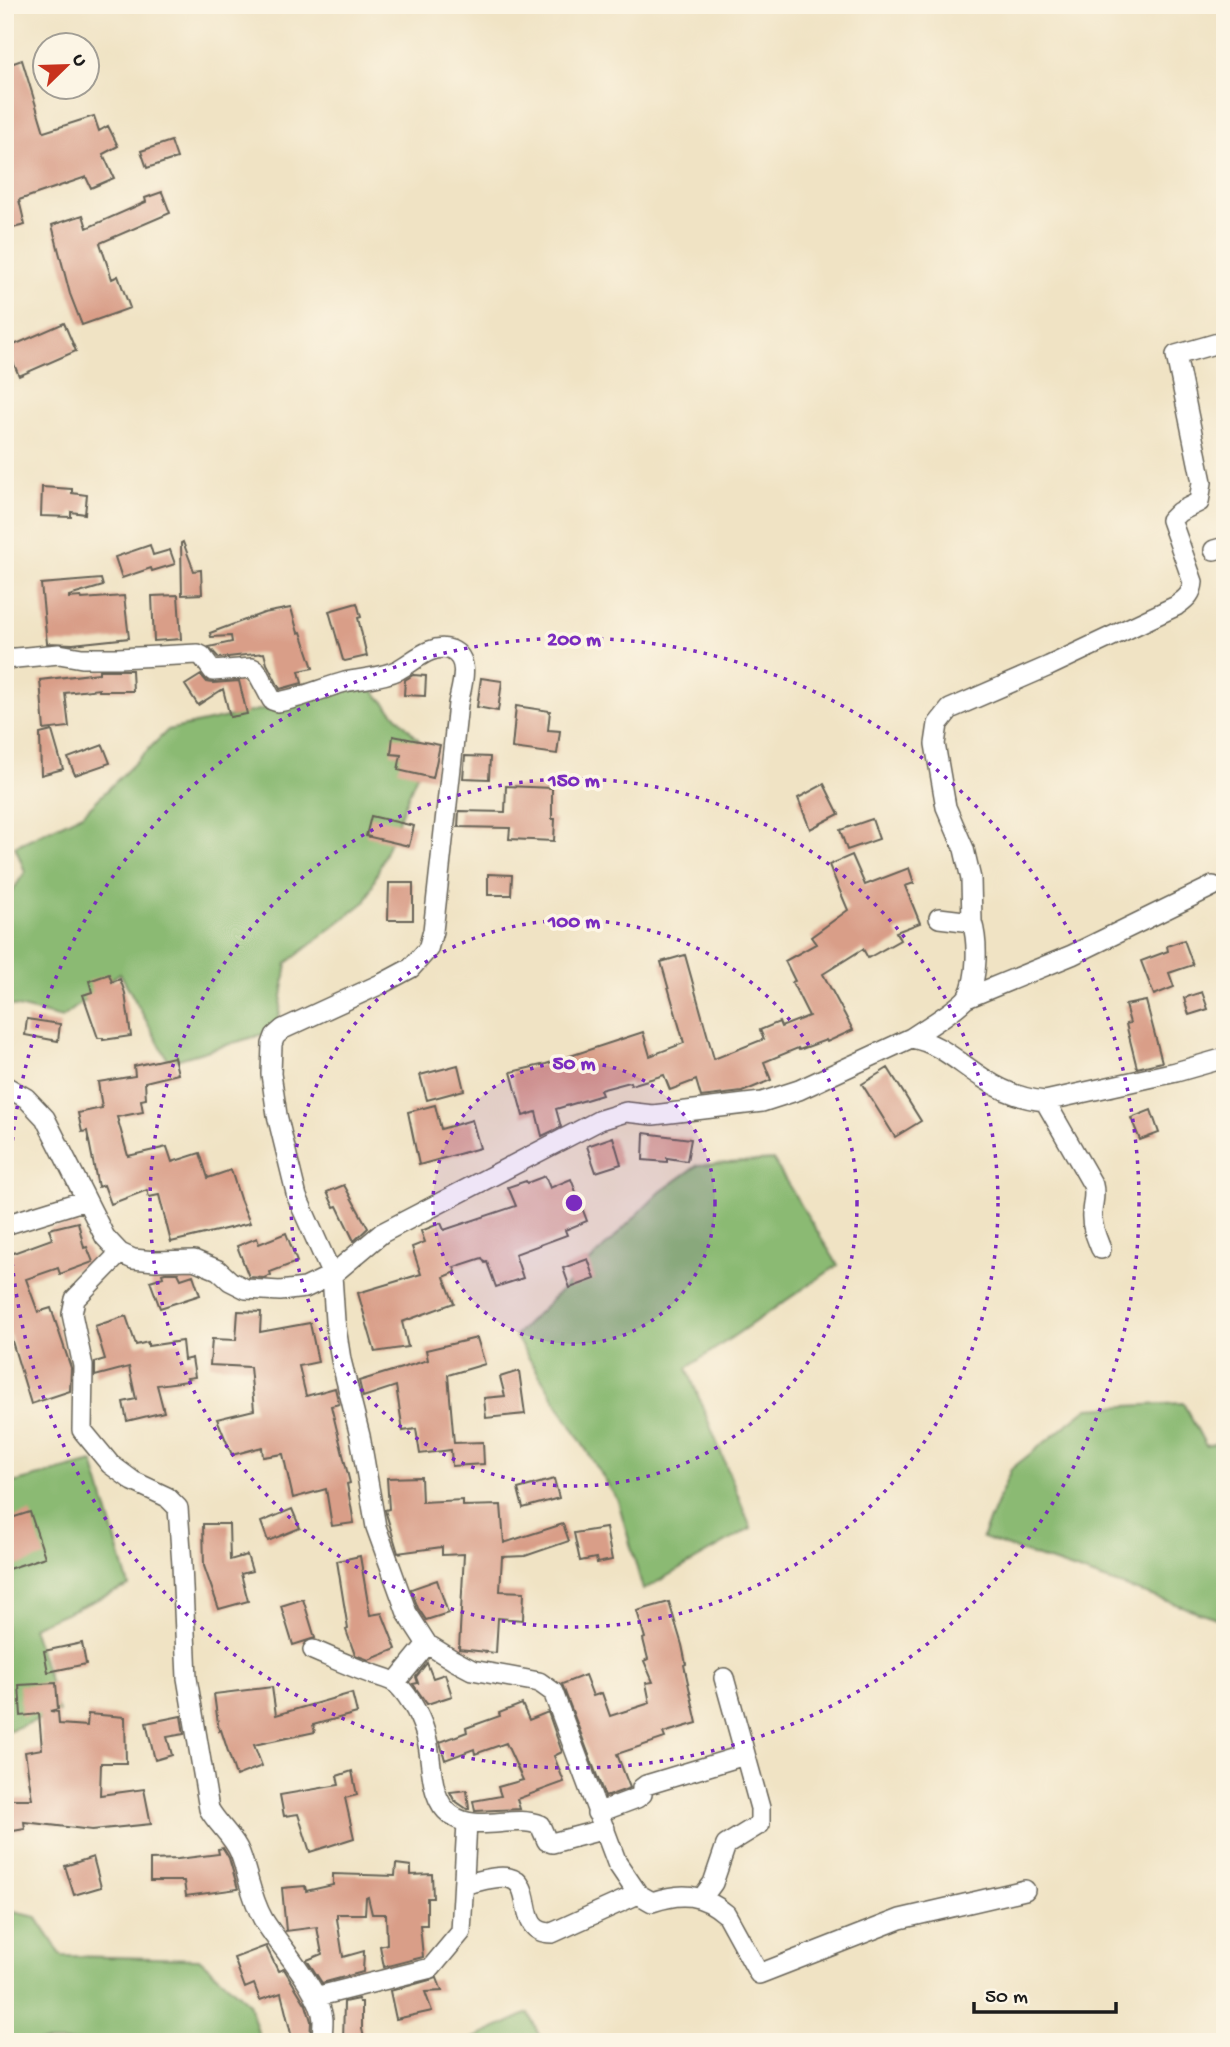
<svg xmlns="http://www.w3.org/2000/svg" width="1230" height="2047" font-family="'Gochi Hand',sans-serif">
<rect width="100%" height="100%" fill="#fcf5e5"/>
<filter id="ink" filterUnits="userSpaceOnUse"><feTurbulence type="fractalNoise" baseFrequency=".0143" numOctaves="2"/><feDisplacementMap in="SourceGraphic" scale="14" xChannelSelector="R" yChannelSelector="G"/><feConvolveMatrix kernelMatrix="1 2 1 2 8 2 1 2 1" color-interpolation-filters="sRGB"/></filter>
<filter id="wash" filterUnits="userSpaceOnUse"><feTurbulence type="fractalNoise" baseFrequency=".00686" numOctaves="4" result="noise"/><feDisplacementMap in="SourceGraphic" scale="28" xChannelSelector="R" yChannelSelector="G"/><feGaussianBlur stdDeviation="1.57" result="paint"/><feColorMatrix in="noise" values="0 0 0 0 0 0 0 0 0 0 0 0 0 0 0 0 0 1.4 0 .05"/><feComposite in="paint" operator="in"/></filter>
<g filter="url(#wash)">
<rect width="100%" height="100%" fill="#f0e3c4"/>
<path fill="#8bba73" stroke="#546b48" stroke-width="2" d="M369 686 427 749 366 901 287 963 277 1030 169 1062 120 973 62 1018 5 1004V902L25 872 15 846 83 814 168 730Z
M773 1160 838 1265 687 1368 751 1528 643 1590 618 1501 515 1336 660 1192 698 1165Z
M1183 1403 1206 1446 1225 1441V1621L982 1538 1011 1469 1088 1408Z
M93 1462 129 1586 32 1627 59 1712 5 1732V1485Z
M5 1910 36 1917 62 1956 199 1959 249 2003 261 2042H5Z
M529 2013 542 2042H466Z"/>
<g id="blocks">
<path fill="#d99e88" d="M22 60 44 132 94 116 99 131 108 126 118 146 103 154 114 178 91 188 86 177 19 200 25 225 5 230V66Z
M171 141 177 158 147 168 141 151Z
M162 192 170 213 100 243 112 279 118 276 130 308 82 325 70 294 52 225 83 215 87 228 146 202 145 198Z
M64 323 76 351 19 376 7 348Z
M42 487 72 489V493L87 495 85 514 71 512V517L41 516Z
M183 542 194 571 201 570 202 594 182 595 181 543Z
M150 545 153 555 170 550 175 564 152 571 151 568 122 578 115 557Z
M101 579 103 586 69 596V598L81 597 82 599 124 596 129 638 73 644 47 643 41 584Z
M178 595 181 639 154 641 152 596Z
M357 603 361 617 358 618 367 656 345 661 343 660 329 611Z
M291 608 298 633 301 632 313 668 299 671 302 683 280 689 267 664 264 653 219 658 209 647 232 642 231 636 211 637 210 633 264 613Z
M99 670H132L133 691H99V689L65 693 69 727 44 730 40 680 99 673Z
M201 675 207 682 213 683 239 681 247 714 230 717 223 689 198 705 185 685Z
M413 675 426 676 425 696 404 695 405 680Z
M481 678 502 681 498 711 477 707Z
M516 706 550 711 548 730 560 731 557 754 512 748Z
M52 731 63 769 41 775 40 734Z
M393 736 440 745 433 778 398 770 401 755 391 754Z
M103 745 110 763 75 775 68 758Z
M465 756 490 757 489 779 463 778Z
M824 784 839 814 810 829 798 798Z
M506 786 552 788V819H555L554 841 509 839 510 828 458 827 459 811 505 812Z
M371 816 414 826 409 846 366 836Z
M872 819 879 839 847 850 840 830Z
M852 855 865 885 909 868 914 883 905 886 920 923 896 932 900 940 868 958 863 949 823 974 853 1030 827 1042 826 1040 799 1050 798 1048 764 1062 771 1080 742 1092 701 1097 696 1080 670 1090 664 1075 631 1085 630 1082 600 1090 602 1095 556 1109 561 1127 542 1136 536 1112 523 1116 511 1072 546 1064 643 1032 650 1056 684 1043 661 962 685 955 714 1059 764 1039 760 1030 779 1022 781 1027 809 1016 792 982 795 981 785 961 816 944 811 937 848 910 829 865Z
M488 874 512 875 511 895H488Z
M389 883H413V920H388Z
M1184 940 1193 965 1169 973 1174 987 1154 995 1141 961 1168 951 1167 946Z
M109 974 112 982 120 979 125 993 131 1036 103 1040V1038H98L83 995 92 992 89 981Z
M1202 992 1208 1009 1189 1015 1184 998Z
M1146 1001 1162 1062 1137 1068 1126 1024 1130 1023 1125 1005Z
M27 1019 60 1024 58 1041 25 1035Z
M174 1057 178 1074 145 1082 146 1099 141 1100 143 1112 117 1117 128 1156 167 1147 172 1162 200 1153 208 1178 231 1170 240 1199 250 1223 171 1242 159 1195 149 1197 147 1190 111 1204 104 1185 98 1187 87 1131 82 1132 78 1113 102 1108 98 1082 135 1076 134 1066Z
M458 1065 464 1090 427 1100 420 1075Z
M888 1068 921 1121 895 1137 862 1084Z
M435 1105 441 1129 472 1120 480 1148 419 1165 408 1112Z
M1151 1110 1159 1133 1140 1140 1131 1118Z
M644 1133 691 1139 687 1161 667 1158V1162L643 1160Z
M613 1137 621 1164 596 1172 587 1146Z
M545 1176 550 1188 571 1179 587 1221 565 1230 567 1235 515 1254 523 1278 496 1287 487 1262 485 1263 482 1258 454 1267 456 1272 444 1277 454 1303 402 1322 408 1347 375 1352 358 1293 421 1274 412 1247 425 1242 421 1231 441 1223 444 1230 516 1206 508 1187 526 1181 527 1183Z
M344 1185 368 1228 354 1241 337 1206 334 1207 327 1192Z
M78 1222 84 1248 87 1247 93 1262 60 1274 58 1268 26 1279 38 1312 51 1308 71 1368 70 1391 31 1404 5 1318V1256L52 1239 49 1229Z
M286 1233 297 1262 270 1272 271 1275 264 1278 249 1277 237 1246 257 1238 259 1244Z
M588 1259 595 1279 570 1288 563 1268Z
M165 1273H178L181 1279 193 1275 200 1295 160 1308 150 1281 163 1277 162 1274Z
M238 1311 261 1312 260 1332 310 1323 318 1362 299 1366 306 1396 335 1388 339 1404 331 1406 350 1483 347 1484 354 1523 332 1526 326 1489 293 1498 283 1454 263 1457 262 1447 232 1455 217 1419 254 1410 250 1367 210 1365 212 1339 236 1340Z
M126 1316 136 1345 148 1342V1346L182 1341 184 1360 192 1358 195 1377 187 1378 188 1381 157 1385 164 1412 127 1421 123 1402 136 1399 129 1367 95 1376V1362L105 1359 95 1326Z
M477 1338 485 1364 448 1375 454 1443 483 1442 484 1464 452 1466 451 1450 420 1454 416 1429 403 1431 396 1386 363 1397 359 1381 428 1360 426 1350Z
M519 1371 525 1414 486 1418 484 1398 505 1396 500 1377Z
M421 1477 422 1502 463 1500V1506L501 1505 504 1543 563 1524 569 1541 525 1556 502 1557 500 1591 524 1592 523 1620 498 1618 496 1653 459 1649 464 1554 442 1555V1547L398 1553 385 1510 389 1509 387 1478Z
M554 1479 559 1498 523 1508 518 1489Z
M292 1509 300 1528 268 1541 261 1522Z
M30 1512 45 1557 5 1570V1520Z
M203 1524H229L230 1560 247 1555 252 1571 241 1574 248 1601 219 1609 204 1566Z
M606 1528 612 1560 597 1563 596 1558 580 1561 574 1533Z
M360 1556 370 1615 382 1613 396 1649 369 1660 355 1655 346 1630 348 1629 337 1561Z
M437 1580 448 1613 426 1620 418 1608 411 1589Z
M303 1599 315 1638 293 1645 281 1606Z
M669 1602 682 1645 686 1664 684 1665 697 1723 663 1733 665 1738 617 1754 630 1788 605 1797 562 1684 585 1675 593 1696 602 1693 610 1716 650 1703 646 1683 653 1682 644 1661 648 1659 643 1639 645 1638 637 1611Z
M82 1643 86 1664 48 1672 44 1651Z
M427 1663 433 1678 445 1674 452 1696 427 1704 413 1684 418 1683 416 1677Z
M56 1683 58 1709 50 1711 58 1712 59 1724 87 1726 88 1714 125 1717 126 1763H101L100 1795 144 1789 151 1824 92 1830 24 1822 25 1829 7 1832 5 1799H32L25 1752 42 1749 39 1714 21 1716 19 1685Z
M272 1687 276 1715 352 1693 357 1713 313 1725 315 1732 254 1745 262 1766 236 1776 221 1730 219 1731 214 1694Z
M522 1704 529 1720 548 1712 562 1752 554 1756 564 1782 517 1799 520 1809 475 1811 473 1801 501 1796 498 1787 523 1780 506 1743 475 1754 474 1749 445 1760 440 1742 467 1732 466 1728 500 1716 499 1713Z
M181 1716 184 1734 167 1737 172 1755 155 1760 146 1723Z
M352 1771 357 1795 345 1798 354 1838 310 1852 298 1814 284 1816 280 1795 339 1785 337 1776Z
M467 1790 469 1809H467L454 1800 450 1792Z
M223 1848 229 1858 238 1889 186 1896 184 1881H150V1860L178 1859 219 1854 218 1849Z
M93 1857 101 1887 74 1895 65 1866Z
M396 1864 411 1866V1875L432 1874 433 1898H427V1925H420L423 1957 384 1967 380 1946 387 1944 386 1914H372L368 1897 366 1898 365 1914H337V1919L343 1957 364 1951 363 1972 322 1983 307 1960 322 1954 317 1927 286 1931 282 1888 305 1886 306 1891 333 1885V1874L395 1876Z
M266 1946 278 1971 284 1969 306 2005 311 2021 310 2042H293L281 1993 260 2000 254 1984 245 1988 234 1958Z
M437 1978 442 1991 425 1992 432 2011 396 2019 390 1991Z
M358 1999 359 2002H362V2029L365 2042H343L344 2002Z"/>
</g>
</g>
<g filter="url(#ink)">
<use href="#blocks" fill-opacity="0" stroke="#666257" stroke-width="2"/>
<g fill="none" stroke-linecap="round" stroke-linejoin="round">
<g stroke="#666257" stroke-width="22">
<path id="minor" d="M1214 550 1225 547
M5 659 59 654 82 658H118L198 654 202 656 213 671 252 668 256 670 272 700 278 702C301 698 323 688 345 682 362 678 382 678 398 670 413 662 433 642 451 650 472 659 461 688 458 704L433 931 428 949 411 968 383 983 283 1029 275 1036 272 1044 271 1074 277 1115 297 1197 332 1275 335 1321 341 1360 360 1436 376 1527 407 1613 427 1644 453 1660 472 1670 539 1682 553 1692 617 1863 638 1894 652 1902C681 1892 702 1893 726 1914L759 1974 900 1919 1025 1890
M972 922 971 879 964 849 946 807 935 744 938 724 950 709 1049 666 1176 606C1185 599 1192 595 1193 582L1171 520 1179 512 1199 502 1202 482 1176 355 1225 341
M967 998 1072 955 1213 886
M911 1038C922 1031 963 1005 968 996 978 978 978 941 972 922L939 918
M5 1086 26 1098 45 1118 105 1237 120 1253 133 1259 155 1261 194 1260 218 1270 230 1281 246 1289 280 1291 305 1288 332 1275 382 1233 600 1120 626 1112 653 1115 762 1102 799 1090 911 1038C940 1043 959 1063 983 1078 1002 1091 1023 1099 1045 1101L1176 1072 1225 1058
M1045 1101 1093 1185C1096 1196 1092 1203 1092 1214 1091 1226 1097 1239 1101 1249
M5 1225 86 1200
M120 1253 75 1299 72 1314 83 1366 82 1430 110 1464 133 1481 167 1497 178 1508 182 1565 187 1678 209 1809C218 1825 234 1837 240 1853 248 1874 251 1898 263 1919 279 1946 321 1990 323 2020 323 2027 322 2035 322 2042
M313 1650C332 1658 352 1667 372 1674 380 1677 391 1679 397 1684 411 1698 423 1721 427 1740 433 1764 429 1799 451 1815 478 1834 512 1814 540 1825L547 1841 552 1843 605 1829
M395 1683 427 1644
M597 1813 637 1798 642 1794V1788L646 1785 745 1755
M465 1884C478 1882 496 1875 509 1878 537 1884 514 1933 552 1933L638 1894
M702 1898 713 1883 726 1845 760 1824V1808L724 1678
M315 1997 431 1968 461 1932 467 1823"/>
</g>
<use href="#minor" stroke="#fff" stroke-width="19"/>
</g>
</g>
<circle cx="574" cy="1203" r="141" fill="#7b2cbf" fill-opacity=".12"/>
<g fill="none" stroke="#7b2cbf" stroke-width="3.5" stroke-dasharray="3.5 7">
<circle cx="574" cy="1203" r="141"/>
<circle cx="574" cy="1203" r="283"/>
<circle cx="574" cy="1203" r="424"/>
<circle cx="574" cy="1203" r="565"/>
</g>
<circle cx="574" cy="1203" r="10" fill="#7b2cbf" stroke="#fcf5e5" stroke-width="3.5"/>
<g font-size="21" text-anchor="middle" font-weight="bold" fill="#7b2cbf" stroke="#fcf5e5" stroke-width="7" stroke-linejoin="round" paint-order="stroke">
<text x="574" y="645">200 m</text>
<text x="574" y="786">150 m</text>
<text x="574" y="927">100 m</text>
<text x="574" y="1069">50 m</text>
</g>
<rect width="1230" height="2047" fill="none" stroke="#fcf5e5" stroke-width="28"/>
<g transform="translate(66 66) rotate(67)"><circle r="33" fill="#fcf5e5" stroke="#a29e95" stroke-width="2"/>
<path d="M0-5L12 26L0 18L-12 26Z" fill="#c8321e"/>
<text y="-10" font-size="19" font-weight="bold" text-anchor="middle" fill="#1c1c1c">U</text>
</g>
<path d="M974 2002v10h142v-10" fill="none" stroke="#1c1c1c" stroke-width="3.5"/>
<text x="985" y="2002" font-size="21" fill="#1c1c1c" stroke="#fcf5e5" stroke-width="5" paint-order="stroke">50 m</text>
</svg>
